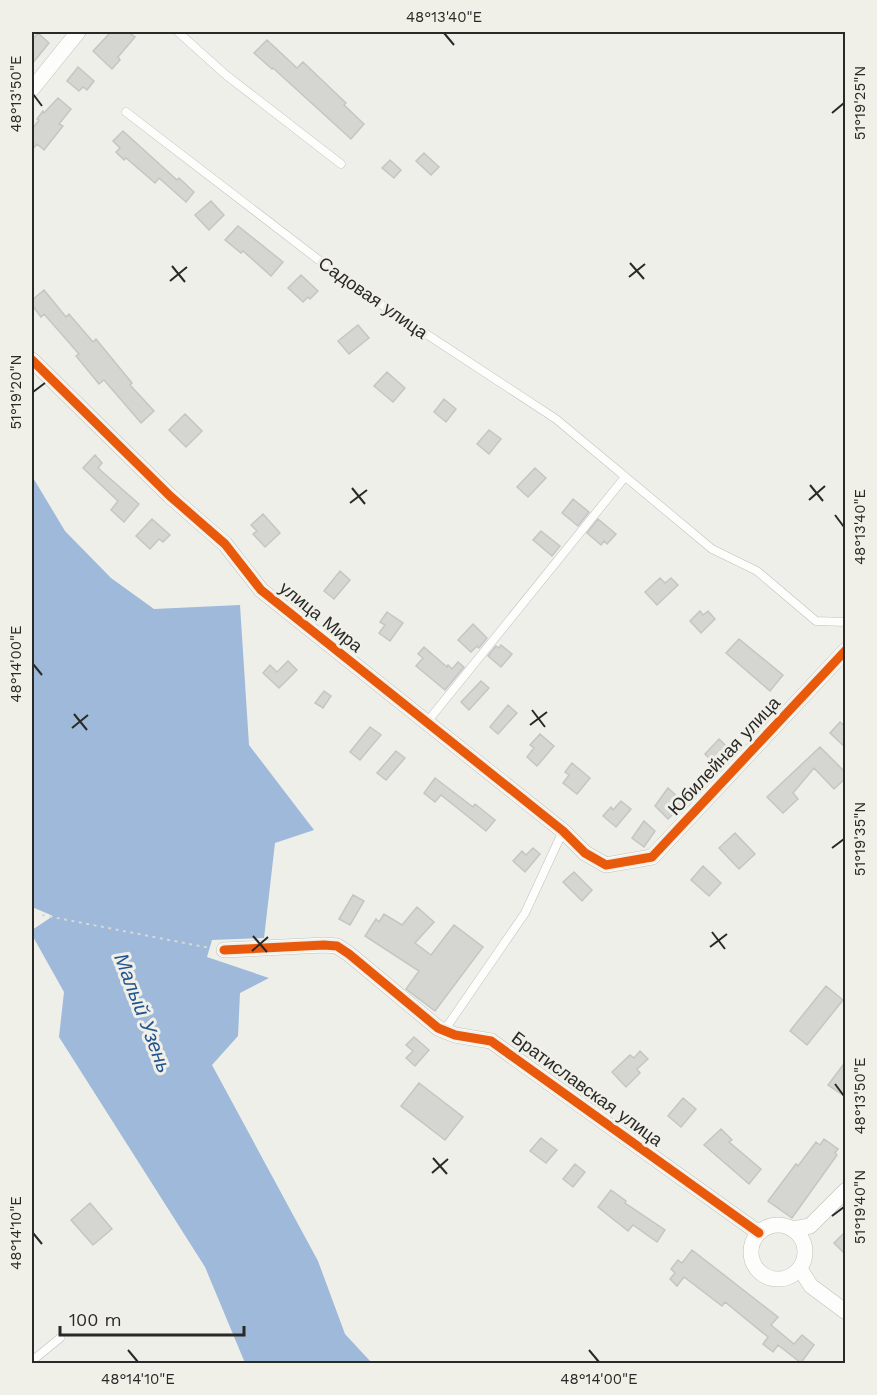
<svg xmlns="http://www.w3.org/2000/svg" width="877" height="1395" font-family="'Work Sans',sans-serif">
<rect width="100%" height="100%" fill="#efefea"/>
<path fill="#9eb9d9" d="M32 476 65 531 111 578 154 609 240 605 249 745 314 830 275 843 264 938 212 940 207 957 269 978 240 993 238 1036 212 1065 318 1261 345 1334 370 1361 369 1363H245L205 1267 59 1037 64 992 32 935V930L53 916 32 907V886L34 882 32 879Z"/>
<path fill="#d5d6d2" stroke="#c5c5c1" stroke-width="1.5" d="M111 32H128L135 37 118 57 120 60 112 69 93 51Z
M38 33 49 43 32 64V40Z
M267 40 297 68 303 62 346 103 344 105 364 124 351 139 273 68 272 69 254 53Z
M78 67 94 81 87 90 83 87 79 91 67 81Z
M58 98 71 109 59 124 63 126 44 150 37 144 32 150V129L39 120 37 119 43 111 44 113Z
M123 131 177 180 179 178 194 192 186 202 159 178 155 183 126 158 124 160 116 152 120 148 113 141Z
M424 153 439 167 431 175 416 161Z
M390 160 401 170 394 178 382 168Z
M211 201 224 215 209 230 195 215Z
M238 226 283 262 271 276 243 251 241 253 225 240Z
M301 275 318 291 310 299 308 297 303 302 288 288Z
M44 290 66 317 69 314 93 342 96 339 132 383 130 385 154 411 141 423 104 380 99 384 76 356 79 354 44 314 41 317 32 305V300Z
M358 325 369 338 349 354 338 341Z
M387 372 405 388 393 402 374 386Z
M444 399 456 409 446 422 434 412Z
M185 414 202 431 186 447 169 430Z
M489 430 501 439 489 454 477 444Z
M95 455 102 463 98 468 139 504 124 522 111 510 118 501 83 468Z
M535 468 546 478 528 497 517 487Z
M573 499 589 512 578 526 562 513Z
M263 514 280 533 265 547 253 534 257 531 251 525Z
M152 519 170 535 163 542 159 539 150 549 136 536Z
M598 519 616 534 607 544 604 541 601 545 587 533Z
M541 531 560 546 552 556 533 540Z
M340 571 350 580 334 599 324 591Z
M660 578 665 583 671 578 678 585 657 605 645 592Z
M700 611 703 615 708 611 715 619 701 633 690 621Z
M387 612 403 623 390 641 379 633 385 625 380 622Z
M473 624 487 638 479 648 477 646 471 652 458 640Z
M739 639 783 675 770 691 726 653Z
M501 645 512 654 501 667 488 656 496 646 499 648Z
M424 647 447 667 448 665 452 669 458 662 464 667 445 690 416 666 423 658 418 654Z
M288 661 297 670 279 688 263 673 270 665 277 672Z
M481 681 489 688 469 710 461 702Z
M324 691 331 696 323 708 315 703Z
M508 705 517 713 498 734 490 727Z
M840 722 846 727V748L830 733Z
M370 727 381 735 360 760 350 752Z
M540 734 554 746 537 766 527 757 534 748 530 745Z
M719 739 733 753 719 768 705 754Z
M820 747 846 773V778L834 789 814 768 793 793 798 799 783 813 767 797Z
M396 751 405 758 386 780 377 773Z
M572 763 590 778 577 794 563 783 569 775 565 772Z
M435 778 473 807 475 804 495 820 486 831 441 795 435 802 424 793Z
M668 788 684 803 668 819 655 806Z
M621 801 631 809 616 827 603 816 611 807 613 810Z
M644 821 655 831 644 847 632 838Z
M735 833 755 854 739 869 719 848Z
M533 848 540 854 525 872 513 861 522 851 526 855Z
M703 866 721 883 709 896 691 880Z
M574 872 592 890 582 901 563 882Z
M353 895 364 901 350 925 339 919Z
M417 907 434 922 415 943 431 955 454 925 483 947 435 1011 406 989 419 971 365 936 376 919 379 922 384 914 402 925Z
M826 986 843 1000 807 1045 790 1031Z
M414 1037 429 1050 415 1066 406 1058 413 1051 406 1045Z
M640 1051 648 1059 637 1069 640 1073 626 1087 612 1072 630 1055 634 1058Z
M846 1061V1097L828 1085Z
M419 1083 463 1117 445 1140 401 1106Z
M683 1098 696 1109 681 1127 668 1116Z
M721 1129 732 1140 729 1142 761 1169 749 1184 704 1145Z
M541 1138 557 1150 546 1163 530 1151Z
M824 1139 838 1149 835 1153 837 1155 792 1218 768 1201 796 1164 798 1166 816 1142 820 1145Z
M575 1164 585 1172 573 1187 563 1179Z
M611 1190 626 1201 625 1203 665 1230 657 1242 633 1225 628 1231 598 1207Z
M90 1203 112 1229 93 1245 71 1220Z
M846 1231V1255L834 1243Z
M692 1250 778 1317 771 1325 794 1344 802 1335 814 1345 801 1363 778 1345 773 1352 763 1344 768 1337 725 1302 722 1306 684 1277 677 1286 670 1279 675 1273 671 1269 678 1260 682 1263Z"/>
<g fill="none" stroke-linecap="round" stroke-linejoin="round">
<g stroke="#bfbfbb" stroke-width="9">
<path id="lane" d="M178 32 226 75 341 164
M126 112 350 284 556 419 712 549 757 571 816 621 846 622
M427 722 625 477
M448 1025 525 913 563 831
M32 1361 60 1338"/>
</g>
<g stroke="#bfbfbb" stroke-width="16">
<path id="street" d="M32 89 78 32
M32 360 170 496 225 544 261 590 563 831 585 853 606 865 652 857 846 650
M224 950 324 945 337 946 349 954 438 1028 455 1035 491 1041 759 1233
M751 1252a27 27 0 1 1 54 0a27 27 0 1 1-54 0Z
M793 1229 810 1226 846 1190
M800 1269 811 1286 846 1312"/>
</g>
<path stroke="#d8d8d7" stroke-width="2" stroke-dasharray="3 4.5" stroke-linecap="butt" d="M42 915 210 948"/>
<use href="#lane" stroke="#fdfdfc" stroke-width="8"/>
<use href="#street" stroke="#fdfdfc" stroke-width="15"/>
<g stroke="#f0f0e9" stroke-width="13">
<path id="cycleway" d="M32 360 170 496 225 544 261 590 563 831 585 853 606 865 652 857 846 650
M224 950 324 945 337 946 349 954 438 1028 455 1035 491 1041 759 1233"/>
</g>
<use href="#cycleway" stroke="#e8590c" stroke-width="9"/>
</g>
<path fill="none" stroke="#292a27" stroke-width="2" d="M444 33 454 45M33 94 42 106M832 113 844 103M630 263 644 279M172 266 185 282M629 277 645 264M170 281 187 267M33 392 45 383M810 485 823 501M352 488 365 504M809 500 825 486M350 503 367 490M835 515 844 527M33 664 42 675M532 710 545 727M74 714 87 730M530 725 547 712M72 728 88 715M832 848 844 839M712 932 725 949M253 936 267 952M710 947 727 934M252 951 268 937M835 1084 844 1096M433 1158 447 1174M432 1173 448 1159M832 1216 844 1207M33 1233 42 1244M128 1350 138 1362M589 1350 599 1362"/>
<g text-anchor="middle" stroke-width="6" stroke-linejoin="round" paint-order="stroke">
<g font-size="18" fill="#292a27" stroke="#f0f0e9">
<text transform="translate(373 298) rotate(35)" y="6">Садовая улица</text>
<text transform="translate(321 617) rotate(39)" y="6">улица Мира</text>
<text transform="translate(724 756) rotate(-47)" y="6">Юбилейная улица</text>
<text transform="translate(587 1089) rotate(36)" y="6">Братиславская улица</text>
</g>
<g font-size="20" font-style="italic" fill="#21538f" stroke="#f0f0e9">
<text transform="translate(143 1013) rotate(69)" y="7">Малый Узень</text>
</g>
</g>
<rect width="877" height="1395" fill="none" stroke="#f0f0e9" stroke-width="66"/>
<path d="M60 1326v9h184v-9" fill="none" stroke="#292a27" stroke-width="3"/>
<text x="69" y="1326" font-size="18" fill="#292a27" stroke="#f0f0e9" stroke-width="4.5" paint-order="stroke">100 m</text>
<rect x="33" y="33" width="811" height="1329" fill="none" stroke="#292a27" stroke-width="2"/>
<g font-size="15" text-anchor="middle" fill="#292a27">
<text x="444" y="22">48°13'40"E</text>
<text transform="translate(16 94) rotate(-90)" y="5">48°13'50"E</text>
<text transform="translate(860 103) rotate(-90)" y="5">51°19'25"N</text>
<text transform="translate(16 392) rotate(-90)" y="5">51°19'20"N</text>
<text transform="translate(860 527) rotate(-90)" y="5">48°13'40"E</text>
<text transform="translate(16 664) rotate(-90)" y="5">48°14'00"E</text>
<text transform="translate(860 839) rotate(-90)" y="5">51°19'35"N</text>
<text transform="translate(860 1096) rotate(-90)" y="5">48°13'50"E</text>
<text transform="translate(860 1207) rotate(-90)" y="5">51°19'40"N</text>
<text transform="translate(16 1233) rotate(-90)" y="5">48°14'10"E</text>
<text x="138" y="1384">48°14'10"E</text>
<text x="599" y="1384">48°14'00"E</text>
</g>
</svg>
